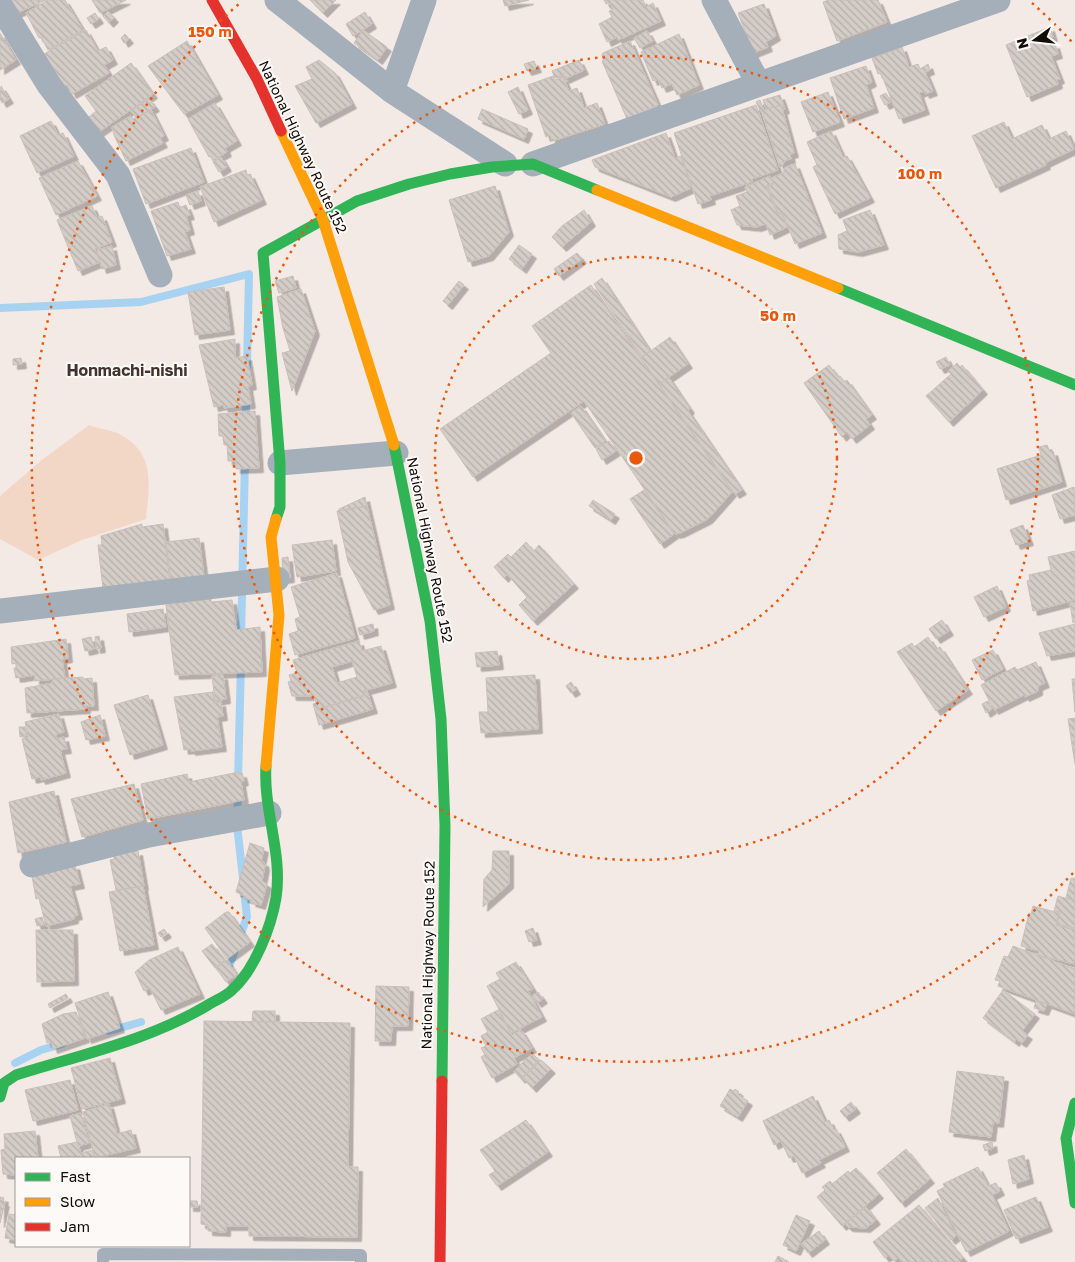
<svg xmlns="http://www.w3.org/2000/svg" width="1075" height="1262" font-family="'Golos Text',sans-serif">
<defs>
<pattern id="building-back-hatch" width="6" height="6" patternUnits="userSpaceOnUse" patternTransform="scale(1.25)"><rect width="6" height="6" fill="#d4ccc7"/><path d="M-1 5l2 2M0 0l6 6M5-1l2 2" fill="none" stroke="#b5aea9"/></pattern>
<filter id="shadow"><feDropShadow dx="4.5" dy="4.5" stdDeviation="0" flood-color="#0004"/></filter>
</defs>
<rect width="100%" height="100%" fill="#f4eae5"/>
<path fill="#f2d7c7" d="M89 425C99 429 114 430 123 436 156 456 149 486 146 519L82 540 38 560 0 539V496L43 459Z"/>
<g fill="none" stroke-linecap="round" stroke-linejoin="round">
<path stroke="#a8d2f1" stroke-width="8" d="M0 308 141 302 249 274 247 366
M246 421V395
M241 639 245 460
M238 781 241 663
M238 793 237 825 243 878
M227 972 247 917 244 890
M109 1031 141 1022
M15 1063 41 1050 62 1044"/>
</g>
<path fill="url(#building-back-hatch)" stroke="#c7bfbb" fill-rule="evenodd" filter="url(#shadow)" d="M6 0H46L14 14Z
M48 0H65L83 30 48 50 41 37 39 38 26 13Z
M92 0H126L100 13Z
M310 0H336L323 13Z
M503 0H529L505 6Z
M604 0H643L646 7 653 3 661 21 618 40 617 37 607 42 599 24 612 17 609 11 613 9 610 3 606 4Z
M829 0H878L887 22 837 41 823 2Z
M764 4 776 36 766 42 768 47 753 53 738 13Z
M108 11 114 18 109 23 103 16Z
M365 12 372 24 353 36 346 24Z
M95 13 99 19 91 24 87 18Z
M1050 27 1053 37 1049 38 1052 45 1055 44 1058 54 1051 56 1060 79 1057 80 1058 84 1027 97 1006 45Z
M86 30 98 51 106 47 113 60 104 65 109 73 72 94 67 85 63 87 44 54Z
M363 30 387 47 378 60 354 43Z
M647 31 653 41 640 48 634 38Z
M0 33 16 60 0 70Z
M125 34 129 39 124 43 121 38Z
M679 34 699 85 677 95 672 84 662 88 658 79 653 81 641 52Z
M187 41 218 95 184 114 148 66Z
M630 41 658 105 627 119 602 61 604 60 602 55 603 53Z
M902 47 909 67 918 64 920 69 928 64 930 70 925 72 933 91 925 94 924 91 919 93 925 110 899 119 881 73 878 74 872 58Z
M319 60 335 73 352 104 316 123 295 86 312 79 306 67Z
M579 60 584 70 565 79 563 75 555 78 552 71Z
M534 61 537 68 527 71 524 64Z
M131 63 153 94 99 132 89 117 96 111 85 96Z
M866 66 872 82 866 85 874 108 844 119 830 78Z
M553 76 555 80 563 77 569 91 577 88 584 108 597 103 605 124 552 141 550 135 546 137 528 85Z
M1 86 9 99 2 103 0 99Z
M518 87 528 110 519 114 508 92Z
M828 92 840 122 813 132 801 102Z
M886 93 891 102 885 105 880 96Z
M780 95 785 109 783 110 782 105 766 109 763 100Z
M149 99 155 107 136 118 131 111Z
M760 100 764 111 761 112 756 102Z
M215 103 237 141 225 148 227 152 213 160 211 156 209 157 188 119Z
M756 105 778 170 752 179V182L710 196 711 200 698 204 674 133Z
M781 105 794 153 790 154 791 159 786 160 780 168 763 115 764 110Z
M482 109 528 129 524 139 478 119Z
M151 110 164 136 160 138 163 143 126 161 114 135 112 127 131 116 133 119Z
M51 121 58 135 63 133 74 156 37 173 20 136Z
M1004 122 1012 139 1042 125 1049 139 1066 131 1074 149 1045 163 1046 165 996 188 972 136Z
M831 131 843 157 847 156 870 198 835 214 813 167 817 165 807 142Z
M666 133 675 158 681 156 691 188 671 197 595 167 592 160Z
M191 148 204 182 146 204 133 169Z
M221 157 227 167 219 172 213 162Z
M78 161 97 196 56 215 39 178Z
M795 164 822 233 795 244 782 212 778 213 768 186 774 184 772 178 785 172 784 168Z
M246 170 247 175 250 174 262 200 214 222 200 187Z
M770 176 773 183 766 186 778 215 781 213 787 227 770 235 766 224 757 227 737 225 731 210 740 206 736 196 747 192 745 187Z
M495 186 509 232 489 256 468 262 449 200Z
M198 191 201 201 190 205 186 195Z
M178 202 180 208 186 205 190 215 186 216 190 230 185 232 191 249 167 256 151 211Z
M92 206 97 218 102 216 112 242 95 249 100 262 78 271 57 220Z
M584 210 591 222 562 247 552 237 562 226Z
M870 210 884 245 858 252 839 249 838 235 847 231 843 220Z
M519 245 532 254 522 269 509 259Z
M112 246 116 265 102 269 97 250Z
M577 253 582 259 559 276 554 269Z
M293 276 296 288 279 293 275 281Z
M602 278 650 351 642 357 594 284Z
M459 281 464 285 448 305 443 301Z
M591 285 732 492 708 519 680 533 675 534 584 401 473 477 440 429 551 353 532 326Z
M224 287 230 330 195 335 188 292Z
M301 289 315 331 292 391 282 353 290 351 283 328 277 297Z
M670 337 688 364 659 384 641 358Z
M235 339V358L247 356 252 385 248 386 251 404 224 408 223 405 214 407 199 345Z
M946 357 950 365 940 369 936 362Z
M21 358 22 364 13 365V359Z
M957 363 960 367 962 365 983 390 949 422 926 396 951 374 948 371Z
M829 365 838 377 840 376 845 382 847 380 872 415 866 419 870 425 852 439 847 432 842 437 804 383Z
M669 378 690 409 688 411 742 490 735 494 659 384Z
M581 406 605 441 595 448 571 413Z
M255 411 259 468 236 469V461H228L227 445H224L223 436H219L218 414Z
M609 441 616 451 602 460 596 449Z
M1047 445 1050 452 1053 451 1062 482 1006 500 997 469 1041 455 1039 447Z
M1074 487 1075 515 1060 519 1052 495Z
M644 490 674 534 660 544 630 499Z
M365 497 367 506 339 511V509Z
M593 500 615 514 611 520 589 506Z
M367 506 390 605 374 610 348 562 337 511Z
M142 524V527L163 524 170 582 103 589 98 545H102L101 536Z
M1023 525 1029 541 1016 545 1010 530Z
M199 538 204 577 171 580 166 542Z
M332 540 336 571 297 577 292 545Z
M526 542 534 551 539 545 574 584 533 621 519 605 527 597 507 574 504 578 494 567 508 554 511 557Z
M1075 551V600L1033 611 1027 581 1030 580 1029 575 1051 570 1048 557Z
M288 557 290 578 283 579 282 558Z
M337 573 355 638 295 655 289 634 298 631 295 619 300 617 291 587Z
M997 586 1006 607 984 617 974 597Z
M211 599V602L232 600 236 630 260 627 262 672 175 675 166 605Z
M1070 603H1075V622L1073 623Z
M163 609 166 627 129 632 127 614Z
M942 620 949 631 936 639 929 629Z
M373 624 374 631 360 635 358 628Z
M1075 624V651L1047 656 1039 633Z
M99 636 101 648 96 649 95 637Z
M91 637 94 649 85 651 82 639Z
M928 637 936 649 940 647 968 690 936 711 897 652 912 643 914 647Z
M66 639 68 658 62 659 65 678 35 681V675L16 678 14 668H17V663L12 664 11 647Z
M359 641 362 651 381 646 392 683 363 691 365 695 318 709 314 696H292L288 682 291 681 289 675 297 673 293 660ZM352 661 357 677 337 683 332 667Z
M993 650 1003 669 982 680 972 660Z
M497 651 499 665 477 667 475 653Z
M1036 662 1045 683 1038 686V691L1025 697 1024 695 994 710 981 685 1015 667 1017 670Z
M223 675 226 699 215 701 212 676Z
M535 675 538 729 481 733 479 712H488L486 678Z
M83 677V679L92 678 94 706H86V709L27 713 25 688 53 683V679Z
M1072 679H1075V712Z
M571 682 576 690 571 693 566 686Z
M365 691H367L373 709 319 725 313 704 316 703 317 710 366 695Z
M213 692 215 703 221 702 223 716 217 717 222 747 191 751V749L184 750 174 697Z
M148 695 163 745 130 755 114 705Z
M988 701 992 709 986 713 982 704Z
M59 714 64 732 56 734 57 739 64 737 67 749 60 750 66 773 41 780 40 777 32 779 22 739 28 737 25 722Z
M100 715 105 736 86 740 81 722Z
M1075 718V764L1068 719Z
M19 727H25L26 736 20 737Z
M239 772V774L242 773 244 781 241 782 244 800 148 819 141 784 187 774 189 782Z
M134 784 143 820 82 837 71 799Z
M54 791 66 842 18 853 9 802Z
M250 843 264 848 261 862H264L265 866 262 881 267 884 261 905 251 902 252 900 243 898 244 896 236 892Z
M138 851 144 886 116 890 110 860 114 859V855Z
M493 851H509V884L483 907 484 879 492 870Z
M75 865 80 884 70 886 78 915 74 916V919L46 926 39 898 36 899 32 876Z
M1071 878 1075 879V900L1066 898Z
M143 886 154 945 120 951 109 892Z
M1058 896 1075 901V928L1057 924 1060 912 1054 911Z
M1033 906 1059 913 1056 925 1075 930V964L1038 955 1039 951 1021 946 1029 913 1031 914Z
M226 912H229L250 942 227 959 205 928Z
M42 917 44 925 37 926 35 919Z
M533 928 537 940 529 942 525 931Z
M164 929 167 933 161 937 158 933Z
M36 930H73L74 981 37 982Z
M212 944 225 960 215 968 202 951Z
M1013 946 1075 969V1014L998 986 1000 981 995 980 1004 956 1008 957Z
M178 947 200 994 161 1010 150 988 144 991 135 972 149 960Z
M227 960 237 975 226 982 216 968Z
M516 962 533 989 528 991 542 1017 511 1033 487 986 500 979 496 973Z
M376 986 409 987 408 1026H392L391 1041H375Z
M1003 990 1035 1014 1022 1031 1028 1035 1022 1043 1016 1039 1015 1042 983 1018Z
M108 992 120 1028 87 1039 75 1003Z
M538 992 543 999 537 1003 532 996Z
M66 994 68 998 50 1008 48 1004Z
M1036 1001 1047 1004 1044 1011 1034 1008Z
M498 1010 512 1035 521 1030 532 1048 514 1058 517 1064 492 1078 481 1057 485 1055 481 1048 486 1046 481 1036 488 1032 481 1019Z
M253 1011H275V1022L252 1021Z
M76 1012 85 1038 53 1049 51 1042 47 1043 42 1024 63 1014Z
M204 1021 350 1023 348 1167H358L357 1237 249 1236V1226H226V1232L208 1231V1225L201 1224Z
M532 1053 539 1060 521 1079 514 1071Z
M110 1058 121 1099 82 1109 71 1068Z
M541 1060 551 1069 532 1088 523 1078Z
M957 1071 1004 1077 999 1123 993 1122 991 1137 949 1132Z
M70 1080 78 1110 33 1121 25 1090Z
M730 1089 733 1091 735 1089 739 1092 737 1094 748 1101 738 1117 720 1106Z
M813 1096 825 1122 829 1120 834 1130 836 1129 845 1147 819 1160 821 1163 802 1173 794 1156 789 1158 781 1141 774 1145 763 1121Z
M851 1102 856 1109 845 1117 840 1111Z
M109 1104 117 1134 131 1130 136 1148 95 1158 83 1112Z
M81 1113 89 1143 78 1146 70 1116Z
M526 1120 548 1152 497 1186 489 1175 495 1171 480 1150Z
M35 1131 38 1158H16V1175L3 1174 1 1150 5 1149 4 1134Z
M77 1142 81 1153 93 1150 95 1158H61L58 1146Z
M992 1142 993 1148 985 1151 983 1145Z
M906 1149 930 1179 901 1203 877 1173Z
M1024 1155 1029 1179 1013 1184 1008 1160Z
M978 1167 988 1186 996 1183 1000 1191 992 1195 1009 1231 966 1252 937 1191 945 1187 943 1184Z
M856 1168 879 1194 842 1226 817 1197 825 1190 822 1187 830 1181 832 1184 848 1171 850 1173Z
M0 1197 4 1198 3 1202H5L0 1223Z
M1036 1197 1048 1227 1016 1239 1004 1210Z
M938 1198 956 1236 951 1240 925 1208Z
M189 1201H197L198 1207H189Z
M919 1205 963 1258 958 1262H902L898 1258 894 1261 889 1255 885 1258 873 1242Z
M866 1207 876 1220 866 1228 848 1227 845 1224Z
M9 1214 16 1215V1240L5 1238Z
M796 1215 810 1221 796 1251 783 1245Z
M819 1231 825 1240 808 1253 801 1244Z
M778 1256 789 1262H775Z"/>
<g fill="none" stroke-linecap="round" stroke-linejoin="round">
<path stroke="#a4afb9" stroke-width="12" d="M103 1262V1254L361 1255V1262"/>
<path stroke="#a4afb9" stroke-width="25" d="M277 0 392 91 505 164
M714 0 758 83
M0 5 49 85 118 175 160 275
M392 91 424 0
M533 164 998 0
M280 463 396 453
M0 611 277 579
M32 865 149 835 269 813"/>
<path stroke="#30b455" stroke-width="11" d="M838 288 1075 385
M394 445 430 621 441 719 445 825 442 1081
M276 519 280 507V463L263 253 357 201 409 184 450 174 492 167 533 164 597 190
M0 1097 4 1083 16 1075C80 1055 150 1040 208 1005 216 1000 227 996 233 989 255 969 271 927 276 898 283 853 263 810 266 766
M1075 1103 1066 1138 1075 1203"/>
<path stroke="#ff9f0a" stroke-width="11" d="M281 131 323 220 394 445
M597 190 838 288
M266 766 279 615 271 537 276 519"/>
<path stroke="#e5322d" stroke-width="11" d="M212 0 257 79 281 131
M440 1262 442 1081"/>
</g>
<g fill="none" stroke="#e8590c" stroke-width="2.5" stroke-dasharray="2.5 5">
<circle cx="636" cy="458" r="201"/>
<circle cx="636" cy="458" r="402"/>
<path d="M1073 873A603 603 0 1 1 240 3M1032 3A603 603 0 0 1 1073 43"/>
</g>
<g text-anchor="middle" stroke-width="4" stroke-linejoin="round" paint-order="stroke">
<g font-size="14" fill="#110c08" stroke="#fdf9f7">
<text transform="translate(303 147) rotate(65)" y="5">National Highway Route 152</text>
<text transform="translate(430 550) rotate(79)" y="5">National Highway Route 152</text>
<text transform="translate(428 955) rotate(-89)" y="5">National Highway Route 152</text>
</g>
<g font-size="16" font-weight="bold" fill="#42342c" stroke="#fdf9f7">
<text x="127" y="376">Honmachi-nishi</text>
</g>
</g>
<circle cx="636" cy="458" r="8" fill="#e8590c" stroke="#fdf9f7" stroke-width="2.5"/>
<g font-size="15" text-anchor="middle" font-weight="bold" fill="#e8590c" stroke="#fdf9f7" stroke-width="4" stroke-linejoin="round" paint-order="stroke">
<text x="210" y="37">150 m</text>
<text x="920" y="179">100 m</text>
<text x="778" y="321">50 m</text>
</g>
<rect x="15" y="1157" width="175" height="90" fill="#fdf9f7" stroke="#9f9a97"/>
<rect x="25" y="1173" width="25" height="8" fill="#30b455" stroke="#9f9a97"/>
<text x="60" y="1182" font-size="15" fill="#110c08">Fast</text>
<rect x="25" y="1198" width="25" height="8" fill="#ff9f0a" stroke="#9f9a97"/>
<text x="60" y="1207" font-size="15" fill="#110c08">Slow</text>
<rect x="25" y="1223" width="25" height="8" fill="#e5322d" stroke="#9f9a97"/>
<text x="60" y="1232" font-size="15" fill="#110c08">Jam</text>
<g transform="translate(1035 40) rotate(255)" stroke="#fdf9f7" stroke-width="4" paint-order="stroke">
<path d="M0-4L9 19L0 12L-9 19Z" fill="#110c08"/>
<text y="-8" font-size="14" font-weight="bold" text-anchor="middle" fill="#110c08">N</text>
</g>
</svg>
